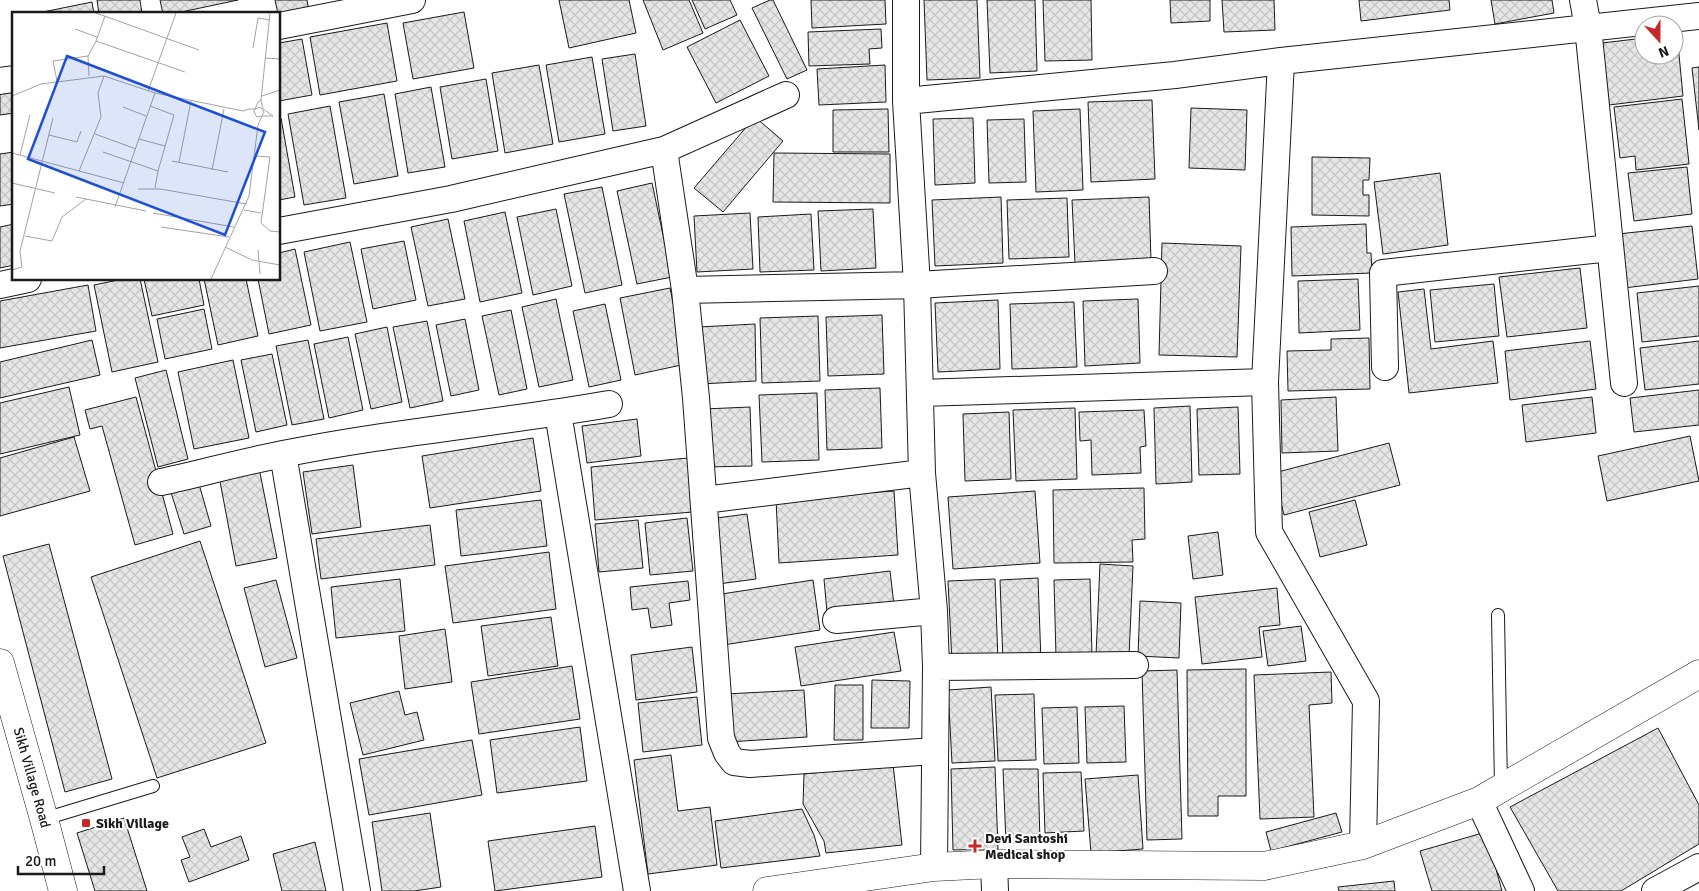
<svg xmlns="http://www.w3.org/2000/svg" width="1699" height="891" font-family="Signika,sans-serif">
<defs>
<pattern id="building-cross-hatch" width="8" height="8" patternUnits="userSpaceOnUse" patternTransform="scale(1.25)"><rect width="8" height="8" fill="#e6e6e6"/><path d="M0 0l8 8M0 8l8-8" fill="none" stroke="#c5c5c5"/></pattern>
</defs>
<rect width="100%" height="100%" fill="#fff"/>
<path fill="url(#building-cross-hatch)" stroke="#1a1a1a" d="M97 0H140L142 14H99Z
M160 0H238L172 14H163Z
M275 0H307L309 12 278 14Z
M559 0H629L636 33 569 48Z
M643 0H689L703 33 663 50Z
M692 0H730L737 15 705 29Z
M770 0H773L807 70 787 79 752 8Z
M811 0H885L886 24 812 28Z
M924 0H977L980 78 927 80Z
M987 0H1035L1037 71 990 73Z
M1043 0H1091L1092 60 1045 61Z
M1170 0H1210V21L1171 23Z
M1222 0H1274L1275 30 1224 32Z
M1359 0H1449L1450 10 1361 21Z
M1491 0H1552L1554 13 1495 24Z
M92 2 94 14H38V13Z
M464 12 474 68 413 79 403 23Z
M740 20 769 76 716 103 687 47Z
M387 23 397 81 320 95 310 37Z
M881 29 882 48 869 49 870 64 809 66 808 32Z
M1677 34 1683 96 1609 105 1602 43 1644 38V55H1674V35Z
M302 39 312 95 279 101V43Z
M635 54 646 126 613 131 602 59Z
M592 57 605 134 559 142 546 65Z
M539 65 553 144 505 153 492 73Z
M885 65 886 102 819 105 817 69Z
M1699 67V130L1692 68Z
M486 79 498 151 452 159 440 87Z
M14 85V113L0 115V87Z
M431 87 445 167 408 173 395 94Z
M384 94 398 176 354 184 339 102Z
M1682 99 1689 164 1636 170 1635 156 1620 158 1614 107Z
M1152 100 1155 179 1091 182 1088 102Z
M330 106 346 198 304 205 288 114Z
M1191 108 1247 110 1245 170 1189 168Z
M888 109 889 152H833V110Z
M1080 109 1083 190 1036 192 1033 111Z
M755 117 783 141 723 212 694 188Z
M281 118 295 197 279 200V119Z
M973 118 975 183 935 185 933 119Z
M1024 119 1026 182 989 183 987 120Z
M14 152V204L0 206V154Z
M774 153 890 154V203L773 202Z
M1312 157 1370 158 1369 180H1363V195H1369V216L1312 215Z
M1687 167 1692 214 1634 221 1628 173Z
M1440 173 1448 245 1383 254 1374 182Z
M652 183 672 277 637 284 617 191Z
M602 187 622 285 585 293 564 194Z
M1001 197 1003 263 935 266 932 200Z
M1149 197 1151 261 1075 264 1072 200Z
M1067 198 1069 257 1009 259 1007 200Z
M556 209 572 286 533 295 517 217Z
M873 209 876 268 821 271 818 211Z
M505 212 522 293 480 302 464 221Z
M750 213 753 269 697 272 694 216Z
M811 214 814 270 760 272 758 217Z
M448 219 465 299 428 306 411 227Z
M14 224V265L0 268V227Z
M1366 224 1367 253H1371L1372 273 1292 276 1291 227Z
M1692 226 1698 279 1624 288 1618 234Z
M404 241 416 300 373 309 361 249Z
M350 242 367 322 320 331 304 252Z
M1162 243 1241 246 1237 357 1159 355Z
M295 249 311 325 269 334 258 279H279V253Z
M1580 268 1587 328 1507 337 1499 277Z
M123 279H140L158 362 112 372 94 285Z
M144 279H199L204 305 152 316Z
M204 279H246L258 336 218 345Z
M1358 279 1360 330 1299 333 1298 281Z
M1494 284 1499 336 1435 342 1430 290Z
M88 285 96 331 0 348V301Z
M1699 286V336L1642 342 1637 293Z
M670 288 686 364 635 375 620 298Z
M1424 289 1431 349 1493 341 1498 383 1409 393 1398 292Z
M556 299 573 380 539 387 522 307Z
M1138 299 1140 363 1085 366 1083 301Z
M998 300 1000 369 938 372 935 303Z
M1074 302 1077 367 1012 369 1010 304Z
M605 304 621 380 589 387 573 311Z
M204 309 212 349 165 359 157 319Z
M511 310 527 389 499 395 482 316Z
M882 315 884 374 828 376 826 317Z
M818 316 820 381 762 383 760 318Z
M465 319 479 390 451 396 436 325Z
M427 321 443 401 410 408 393 327Z
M755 324 756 381 700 384 699 327Z
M387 327 402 402 371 409 355 334Z
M348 337 363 410 329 418 314 344Z
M1369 338 1370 389 1288 391 1287 351 1331 350V339Z
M92 340 100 375 0 398V362Z
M308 340 324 419 292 425 276 346Z
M1590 341 1596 389 1510 400 1505 351Z
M1699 341V384L1645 390 1640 348Z
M272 354 287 425 256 432 241 360Z
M233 360 249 438 194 449 178 372Z
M166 370 188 459 158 467 135 378Z
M69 387 80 435 0 454V403Z
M880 388 882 448 827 450 825 390Z
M1699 390V425L1634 432 1630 398Z
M817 393 819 460 762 462 759 395Z
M136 397 173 534 135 545 102 426 90 429 85 410Z
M1336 397 1338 451 1282 453 1281 400Z
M1592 397 1596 433 1526 442 1522 405Z
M1190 406 1192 482 1156 484 1154 408Z
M750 407 752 466 706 467 704 409Z
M1238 407 1240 474 1199 475 1197 409Z
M1075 408 1077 479 1016 481 1013 410Z
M1144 410 1146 446 1140 447 1141 473 1092 475 1091 440 1080 441 1079 412Z
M1009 412 1011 479 965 481 963 414Z
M637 419 641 456 587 463 582 426Z
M1690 436 1699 481 1607 501 1598 456Z
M74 437 90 491 0 516V458Z
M533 438 541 491 430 508 422 456Z
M1389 443 1400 485 1284 515 1274 473Z
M688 458 693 512 595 520 591 467Z
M258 463 277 558 236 566 218 471Z
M353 465 361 527 312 534 303 472Z
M197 477 211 526 184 534 169 486Z
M1144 488 1145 539 1132 540 1133 562 1054 563 1053 490Z
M894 491 898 555 779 563 776 499Z
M1035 491 1040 563 953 569 948 497Z
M541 500 547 546 461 556 456 510Z
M1355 500 1367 545 1320 557 1309 512Z
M747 514 756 579 718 584 709 519Z
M687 518 693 571 650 575 645 523Z
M638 520 643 568 599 572 595 524Z
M430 525 435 565 321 579 316 539Z
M1218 532 1223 575 1193 579 1188 536Z
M200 541 266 743 157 778 91 577Z
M49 544 112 779 65 792 3 556Z
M549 552 556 609 453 623 445 566Z
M1100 564 1133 566 1129 656 1096 655Z
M890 571 894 605 827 612 824 579Z
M1038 578 1041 662 1003 663 1000 580Z
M400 579 405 631 336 638 331 587Z
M995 579 998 661 952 663 948 581Z
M1090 579 1092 656 1056 657 1054 580Z
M276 580 297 658 265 667 244 588Z
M813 580 820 630 723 645 715 595Z
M688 581 690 600 669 603 672 625 651 628 648 608 632 610 630 587Z
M1277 588 1280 625 1259 627 1262 657 1202 664 1195 597Z
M1140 601 1181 603 1179 658 1138 656Z
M551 617 558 666 488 676 481 626Z
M1301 626 1306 661 1268 666 1263 631Z
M445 629 452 682 405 689 399 636Z
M894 632 901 671 801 686 795 647Z
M692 647 697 692 636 700 631 655Z
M572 666 580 719 479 734 471 682Z
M1246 669V796H1218V816H1188L1187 670Z
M1177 670 1182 839 1147 840 1142 671Z
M1331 672 1332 703 1309 705 1314 817 1260 819 1254 675Z
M872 680 910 681 909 728H871Z
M835 685H863V740H834Z
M991 687 995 761 952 763 948 690Z
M804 690 807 737 727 742 725 694Z
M399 691 405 715 417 712 424 740 363 755 350 703Z
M1034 694 1036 760 998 761 995 695Z
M697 697 702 745 643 752 638 703Z
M1124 706 1126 762 1087 763 1085 707Z
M1077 707 1079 763 1044 764 1042 708Z
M580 727 587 781 497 793 490 740Z
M1658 728 1699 805V844L1621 891H1558L1510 807Z
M472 740 482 795 369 815 359 759Z
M671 755 678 811 710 807 717 865 648 874 634 760Z
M893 764 902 845 826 853 824 841 803 804 804 774Z
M995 767 998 849 953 850 951 769Z
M1003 769H1038L1040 842 1006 843Z
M1081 772 1084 831 1045 833 1043 773Z
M1138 775 1143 849 1091 853 1085 779Z
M802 809 814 835 820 856 721 868 715 821Z
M430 813 441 887 414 891H382L372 822Z
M1336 813 1342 832 1271 851 1266 832Z
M124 818 147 891H95L77 833Z
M595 826 602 877 495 891 488 841Z
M204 829 211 847 241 836 249 860 189 882 181 860 190 857 182 837Z
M1486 832 1502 891H1432L1420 851Z
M315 842 326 891H282L273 854Z
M1394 881 1395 891H1339L1338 887Z"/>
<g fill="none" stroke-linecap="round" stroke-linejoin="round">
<g stroke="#1a1a1a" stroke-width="14">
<path id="lane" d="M1498 615 1501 788
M44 819 153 786"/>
</g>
<g stroke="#1a1a1a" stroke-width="28">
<path id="street" d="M906 0V101L917 285 922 473 934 611 936 667 934 867
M1583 0 1588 27 1624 383
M279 26 412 0
M1281 61 1265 382 1269 532 1366 701 1363 845
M0 81 14 79
M906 101 1175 75 1281 61 1699 16
M664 150 685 290 917 285 1154 271
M279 231 451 199 664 150 786 95
M0 285 28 279
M685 290 696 398 721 738 727 753 734 762 750 764 934 751
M1385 367 1383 273 1610 248
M920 393 1265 382
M558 413 637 891
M283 454 357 891
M161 482C202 473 242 462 283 454 391 432 501 423 609 404
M704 500 922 473
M836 620 934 611
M936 667 1135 665
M1479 801 1521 891
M994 864 995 891
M1655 891 1699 867"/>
</g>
<g stroke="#1a1a1a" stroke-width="29">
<g id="secondary">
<path id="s1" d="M0 663 44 819 63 891"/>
<path d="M767 891 934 867 994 864 1264 866 1363 845 1479 801 1699 674"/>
</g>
</g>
<use href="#lane" stroke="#fff" stroke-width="12"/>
<use href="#street" stroke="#fff" stroke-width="26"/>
<use href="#secondary" stroke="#fff" stroke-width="28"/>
</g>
<g fill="#c62828" stroke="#fff" stroke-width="2">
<rect x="81" y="818" width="10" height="10" rx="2.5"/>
<path d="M972.5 838.5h5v5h5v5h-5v5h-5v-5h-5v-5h5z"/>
</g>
<g text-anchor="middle" stroke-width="4" stroke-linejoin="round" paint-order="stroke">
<g font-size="14" fill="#1a1a1a" stroke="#fff">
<text dy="5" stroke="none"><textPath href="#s1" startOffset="119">Sikh Village Road</textPath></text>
</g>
<g font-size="14" font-weight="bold" fill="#1a1a1a" stroke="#fff" text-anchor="start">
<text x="96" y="828">Sikh Village</text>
<text x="985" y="843">Devi Santoshi<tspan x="985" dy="16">Medical shop</tspan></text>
</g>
</g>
<g transform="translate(12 12)">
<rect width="268" height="268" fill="#fff"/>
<path fill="none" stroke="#a3a3a3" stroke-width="1" d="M84 1 187 38M258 1 249 88 251 97 261 104M93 4 84 29 173 60M63 17 85 25M241 36 246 6 258 8M76 44 77 64M253 46 268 47M45 69 41 49 76 44 84 29M136 79 164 1M0 84 29 72 92 64 143 81 231 99M250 84 268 78M138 94 162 103 146 159M111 95 134 104M231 99 237 97H243L248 95 252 100 250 104 245 105 242 100V99L243 97 246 90 249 88M83 122 124 137M37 123 65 130 69 119M127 127 153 134M91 140 146 159 143 176M0 141 112 171M8 143 18 103M243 144 258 145 249 211 258 219 268 220M160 149 216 160M167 150 179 89M200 158 212 97M67 159 89 105 86 81 92 64M0 171 43 181M126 177H148L235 192M64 185 134 199M103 195 143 81M232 198 249 201M141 201 222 215M149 215 217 225M13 224 40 229 50 205 74 187M213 235 240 248 268 253M246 238 248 262M0 258 10 255 8 239 41 106M199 267 237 184 246 113 250 104H261"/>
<path fill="#1d4ed8" fill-opacity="0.15" stroke="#1d4ed8" stroke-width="2.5" d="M55 44 253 120 213 223 16 147Z"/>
<rect width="268" height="268" fill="none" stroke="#1a1a1a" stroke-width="2.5"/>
</g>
<g transform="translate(1659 40) rotate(159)"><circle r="24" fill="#ffffff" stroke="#a3a3a3"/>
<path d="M0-4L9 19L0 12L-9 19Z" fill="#c62828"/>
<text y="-8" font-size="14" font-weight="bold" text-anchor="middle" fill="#1a1a1a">N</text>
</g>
<path d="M18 866v8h86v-8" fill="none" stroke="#1a1a1a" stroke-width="2.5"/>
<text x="25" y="866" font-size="15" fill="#1a1a1a" stroke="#ffffff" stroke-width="4" paint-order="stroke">20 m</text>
</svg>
